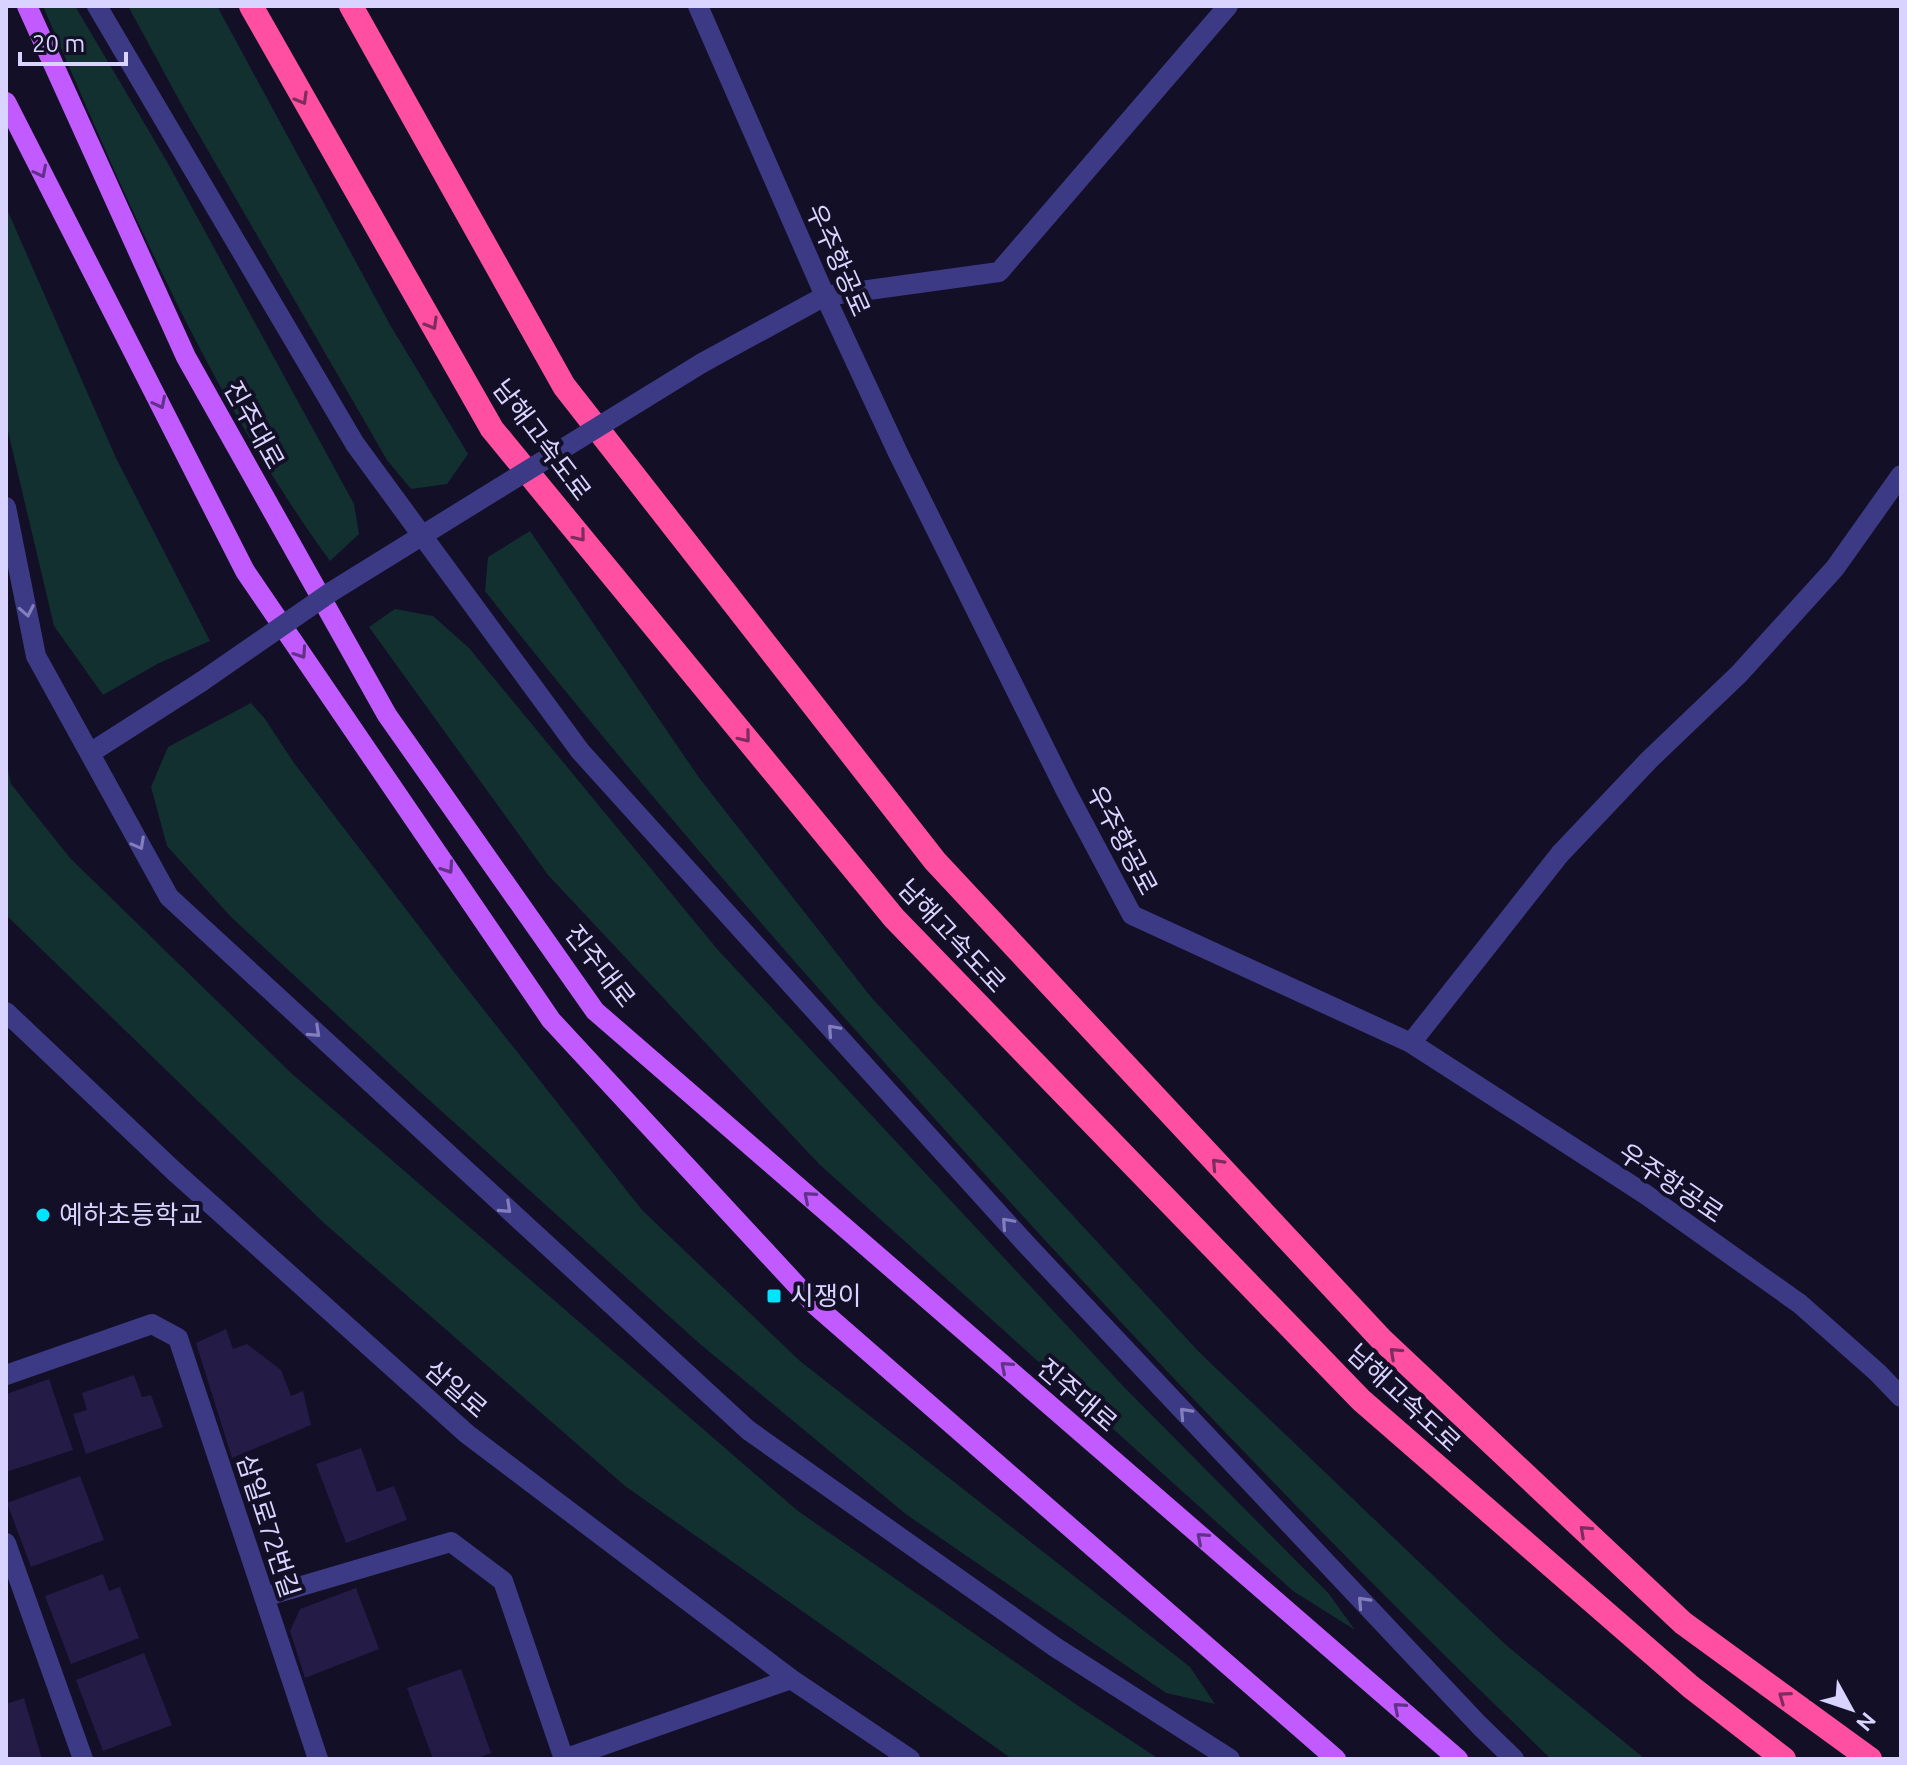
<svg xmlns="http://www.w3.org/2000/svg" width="1907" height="1765" font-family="Ubuntu,'Noto Sans KR',sans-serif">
<rect width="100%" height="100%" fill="#130f26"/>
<path fill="#12302f" d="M43 6H75L166 160 354 504 359 534 330 561C207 392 125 197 43 6Z
M128 6H217L389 323 468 454 447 484 411 489 387 460 184 109Z
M6 207 116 458 210 641 159 663 103 695 54 626 6 423Z
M530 531 700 779 871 997 1199 1352 1506 1645 1645 1759H1551C1341 1557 1139 1346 944 1129 786 954 632 777 485 591L488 557Z
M395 609 433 616 469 648 718 950 1124 1387 1329 1594 1355 1630 1293 1591 819 1164 548 875 369 627Z
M251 703 265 719 294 763 454 972 642 1210 800 1361 1190 1667 1215 1704 1166 1693 907 1515 700 1344 418 1090 231 917 167 846 151 787 168 747Z
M6 760 11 784 70 858 291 1073 798 1511 1077 1705 1159 1759H1012L625 1486 325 1224 6 915Z"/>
<path fill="#241b47" d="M226 1329 233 1349 247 1344 281 1370 291 1396 303 1391 311 1425 232 1458 196 1343Z
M134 1375 142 1397 151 1395 163 1427 86 1454 73 1414 87 1410 82 1393Z
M49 1379 73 1450 6 1472V1394Z
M361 1448 377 1492 394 1486 407 1520 346 1543 316 1464Z
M80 1476 104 1540 31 1567 7 1503Z
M103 1574 109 1591 120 1587 139 1638 71 1664 45 1596Z
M356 1588 379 1649 305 1678 290 1631 300 1609Z
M144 1653 172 1725 103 1751 76 1680Z
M461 1669 491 1753 475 1759H433L407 1688Z
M24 1698 42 1759H6V1704Z"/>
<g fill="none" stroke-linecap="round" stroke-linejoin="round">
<path stroke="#3d3a85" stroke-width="20" d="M97 6 355 444 580 751 1027 1245 1479 1725 1514 1759
M698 6 825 296 898 453 1066 791 1132 915 1411 1043 1645 1194 1800 1304 1878 1373 1901 1397
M702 363 825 296 999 272 1228 6
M6 507 36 656 169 897 748 1430 1055 1647 1230 1759
M331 592 499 488
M90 753 201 682
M6 1012 175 1172 467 1434 791 1679 910 1759
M1411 1043 1560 854 1649 760 1739 674 1835 568 1901 475
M6 1375 152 1324 178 1338 318 1759
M6 1543 83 1759
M264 1597 451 1542 503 1581 564 1759
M564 1759 791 1679"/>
<path stroke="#c25bff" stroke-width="20" d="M27 6 186 357 387 715 595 1011 1458 1759
M6 102 245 571 551 1020 815 1305 1336 1759"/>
<path stroke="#ff4fa3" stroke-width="24" d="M251 6 492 429 894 918 1361 1400 1691 1687 1784 1759
M351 6 564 386 935 861 1381 1339 1683 1623 1870 1759"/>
<path stroke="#3d3a85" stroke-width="20" d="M499 488 702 363
M201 682 331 592"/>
</g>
<defs><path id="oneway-chevron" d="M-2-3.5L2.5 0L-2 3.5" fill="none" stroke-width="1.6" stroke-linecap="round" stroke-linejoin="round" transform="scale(2)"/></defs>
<g stroke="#7d2c5e">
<use href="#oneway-chevron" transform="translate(302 99) rotate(60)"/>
<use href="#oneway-chevron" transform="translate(432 324) rotate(60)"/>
<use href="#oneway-chevron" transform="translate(580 536) rotate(51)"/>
<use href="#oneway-chevron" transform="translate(745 737) rotate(51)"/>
<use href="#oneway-chevron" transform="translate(1217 1164) rotate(-133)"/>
<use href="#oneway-chevron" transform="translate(1395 1353) rotate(-137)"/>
<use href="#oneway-chevron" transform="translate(1585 1531) rotate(-137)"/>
<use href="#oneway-chevron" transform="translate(1784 1697) rotate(-144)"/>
</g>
<g stroke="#623188">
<use href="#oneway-chevron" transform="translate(41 172) rotate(63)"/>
<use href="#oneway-chevron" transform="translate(160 403) rotate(63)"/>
<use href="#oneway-chevron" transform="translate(301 653) rotate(56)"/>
<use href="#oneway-chevron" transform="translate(448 868) rotate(56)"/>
<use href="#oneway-chevron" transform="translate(809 1197) rotate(-139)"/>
<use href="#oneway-chevron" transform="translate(1006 1367) rotate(-139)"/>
<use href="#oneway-chevron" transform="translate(1202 1538) rotate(-139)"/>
<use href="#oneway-chevron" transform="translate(1399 1708) rotate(-139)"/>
</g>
<g stroke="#837fbc">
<use href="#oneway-chevron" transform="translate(27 611) rotate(79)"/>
<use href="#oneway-chevron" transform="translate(139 844) rotate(61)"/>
<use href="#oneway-chevron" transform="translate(833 1030) rotate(-132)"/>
<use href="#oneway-chevron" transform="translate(315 1032) rotate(43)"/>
<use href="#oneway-chevron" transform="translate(506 1208) rotate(43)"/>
<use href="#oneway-chevron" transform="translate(1007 1223) rotate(-132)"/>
<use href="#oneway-chevron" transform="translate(1185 1413) rotate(-133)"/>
<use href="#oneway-chevron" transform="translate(1363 1602) rotate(-133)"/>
</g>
<g fill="#00e5ff" stroke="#130f26" stroke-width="3">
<circle cx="43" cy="1215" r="8"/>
<rect x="766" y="1288" width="16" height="16" rx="4"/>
</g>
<g text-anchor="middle" stroke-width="8" stroke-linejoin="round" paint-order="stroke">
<g font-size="26" fill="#d9d4ff" stroke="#130f26">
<text transform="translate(838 260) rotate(66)" y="9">우주항공로</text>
<text transform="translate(254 425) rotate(61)" y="9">진주대로</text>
<text transform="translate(542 440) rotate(53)" y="9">남해고속도로</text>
<text transform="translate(1122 840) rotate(62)" y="9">우주항공로</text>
<text transform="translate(952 936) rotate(47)" y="9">남해고속도로</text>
<text transform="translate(600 966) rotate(52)" y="9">진주대로</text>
<text transform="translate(1671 1183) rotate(34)" y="9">우주항공로</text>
<text transform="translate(456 1389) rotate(41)" y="9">삼일로</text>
<text transform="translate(1077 1395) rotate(41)" y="9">진주대로</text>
<text transform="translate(1404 1398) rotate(43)" y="9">남해고속도로</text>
<text transform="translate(268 1526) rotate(72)" y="9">삼일로72번길</text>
</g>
<g font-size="26" fill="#d9d4ff" stroke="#130f26" text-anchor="start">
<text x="59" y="1224">예하초등학교</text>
<text x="790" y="1305">시쟁이</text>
</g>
</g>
<rect width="1907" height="1765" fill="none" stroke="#d9d4ff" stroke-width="16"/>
<g transform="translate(1851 1709) rotate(130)" stroke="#130f26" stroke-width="6" paint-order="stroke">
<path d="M0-6L14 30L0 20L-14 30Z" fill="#d9d4ff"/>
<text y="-12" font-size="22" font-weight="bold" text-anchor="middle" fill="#d9d4ff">N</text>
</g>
<path d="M20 52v12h106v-12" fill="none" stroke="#d9d4ff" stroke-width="4"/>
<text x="32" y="52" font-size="24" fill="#d9d4ff" stroke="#130f26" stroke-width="6" paint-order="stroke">20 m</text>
</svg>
